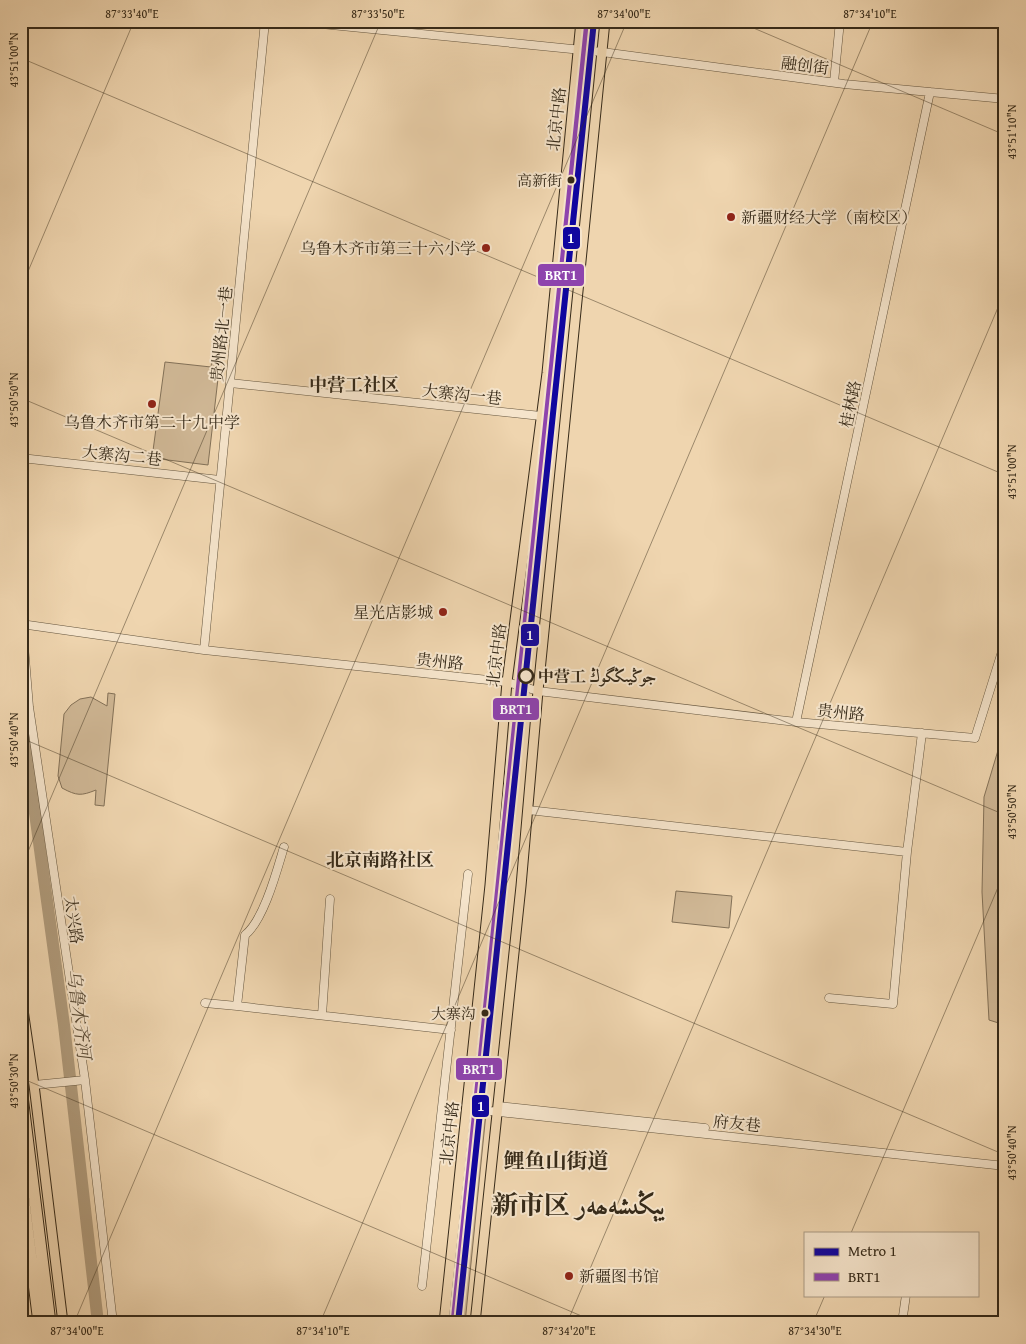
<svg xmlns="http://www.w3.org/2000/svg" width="1026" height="1344" font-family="'Gentium Book Plus',Amiri,'Noto Serif SC',serif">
<rect width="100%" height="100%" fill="#efd5af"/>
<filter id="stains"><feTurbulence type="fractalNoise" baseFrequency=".004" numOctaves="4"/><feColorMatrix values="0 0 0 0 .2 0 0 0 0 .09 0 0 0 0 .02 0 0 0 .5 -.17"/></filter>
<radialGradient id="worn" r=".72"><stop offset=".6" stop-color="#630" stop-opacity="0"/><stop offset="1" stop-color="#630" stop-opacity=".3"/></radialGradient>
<path fill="#d0b896" stroke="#837158" d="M214 344H222L208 465 152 458 165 362 211 367Z
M108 693 115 694 104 806 95 805 96 790C81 796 77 796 62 788L58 776 64 714 71 705 80 699 91 697 107 706Z
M1005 727V1025L989 1020 982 892 984 797Z
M676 891 732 896 729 928 672 922Z
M474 1112 486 1113 465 1323H453Z"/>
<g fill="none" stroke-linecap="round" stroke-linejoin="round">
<path stroke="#b09b7c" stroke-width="12" d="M21 711 64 1025 98 1323"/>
<g stroke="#64553e" stroke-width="9">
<path id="minor" d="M291 21 602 52 844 84 1005 99
M834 82 840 21
M230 383 541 416
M21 458 220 480
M21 609 29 707 85 1080 113 1323
M21 624 204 650 507 682 538 691 796 722 975 738 1005 642
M204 650 265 21
M796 722 930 92
M528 810 907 852
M829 998 893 1004 907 852 922 733
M205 1003 237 1006 451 1030
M237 1006 245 935C264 920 277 870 284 847
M322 1015 330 899
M34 1085 85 1080
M467 1105 475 1109 490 1111 1005 1166
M498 1106 705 1128
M422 1286 468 874
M902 1323 906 1295"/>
</g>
<g stroke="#362a19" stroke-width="11">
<path id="major" d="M21 996 34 1085 63 1323
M21 1256 32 1323
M444 1323 490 885 507 682 547 373 581 21
M475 1323 521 886 538 691 605 21"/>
</g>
<use href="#minor" stroke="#f5e4cb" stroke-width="8"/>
<use href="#major" stroke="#efd5af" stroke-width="9"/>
<g stroke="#362a19" stroke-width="13" stroke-linecap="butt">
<path id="highway-bridge" d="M21 1088 50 1323
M21 1179 39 1323"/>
</g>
<use href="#highway-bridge" stroke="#efd5af" stroke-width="11"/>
<g stroke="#f5e4cb" stroke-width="9">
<path id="bus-1" d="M453 1323 587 21"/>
</g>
<use href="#bus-1" stroke="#8e44ad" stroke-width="5"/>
<g stroke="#f5e4cb" stroke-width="10">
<path id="metro-1" d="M458 1323 594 21"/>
</g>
<use href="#metro-1" stroke="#10069f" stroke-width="6"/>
</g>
<path fill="none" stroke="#362a19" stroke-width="1" stroke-opacity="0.45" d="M737 21 1005 135M21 58 1005 475M21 288 134 21M21 398 1005 815M21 738 1005 1155M21 868 381 21M21 1078 598 1323M851 1233 1005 871M74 1323 627 21M320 1323 873 21M567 1323 1005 291M813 1323 825 1295"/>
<g fill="#362a19" stroke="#f5e4cb" stroke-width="2">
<circle cx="571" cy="180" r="4.5"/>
<circle cx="485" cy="1013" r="4.5"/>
</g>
<g fill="#8f2418" stroke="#f5e4cb" stroke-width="2">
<circle cx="731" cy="217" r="5"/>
<circle cx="486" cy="248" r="5"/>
<circle cx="152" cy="404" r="5"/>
<circle cx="443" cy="612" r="5"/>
<circle cx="569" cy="1276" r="5"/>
</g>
<circle fill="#f5e4cb" stroke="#362a19" stroke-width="2.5" cx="526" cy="676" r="7"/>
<g text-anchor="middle" stroke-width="4" stroke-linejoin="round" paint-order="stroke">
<g font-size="15" fill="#362a19" stroke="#f5e4cb" text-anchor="end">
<text x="562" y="186">高新街</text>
<text x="476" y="1019">大寨沟</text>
</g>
<g font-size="16" fill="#362a19" stroke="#f5e4cb">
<text transform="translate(805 65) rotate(7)" y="6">融创街</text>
<text transform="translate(556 119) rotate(-84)" y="6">北京中路</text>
<text transform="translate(221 334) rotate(-84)" y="6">贵州路北一巷</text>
<text transform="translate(462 394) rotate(6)" y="6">大寨沟一巷</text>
<text transform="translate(850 404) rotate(-78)" y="6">桂林路</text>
<text transform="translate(122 455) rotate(6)" y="6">大寨沟二巷</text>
<text transform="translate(496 655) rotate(-83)" y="6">北京中路</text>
<text transform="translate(440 661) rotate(6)" y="6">贵州路</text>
<text transform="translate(841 712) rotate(6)" y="6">贵州路</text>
<text transform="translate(74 920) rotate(82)" y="6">太兴路</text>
<text transform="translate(737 1123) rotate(6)" y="6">府友巷</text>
<text transform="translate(449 1133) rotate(-84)" y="6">北京中路</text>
</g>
<g font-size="16" fill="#362a19" stroke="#f5e4cb" text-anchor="start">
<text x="741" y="223">新疆财经大学（南校区）</text>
<text x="476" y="254" text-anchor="end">乌鲁木齐市第三十六小学</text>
<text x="152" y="428" text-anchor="middle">乌鲁木齐市第二十九中学</text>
<text x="433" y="618" text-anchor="end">星光店影城</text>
<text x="579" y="1282">新疆图书馆</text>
</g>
<g font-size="16" font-weight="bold" fill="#362a19" stroke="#f5e4cb" text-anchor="start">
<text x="538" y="682">中营工 جوڭيىڭگوڭ</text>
</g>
<g font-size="18" font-weight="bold" fill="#362a19" stroke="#f5e4cb">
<text x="354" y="391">中营工社区</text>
<text x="380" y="866">北京南路社区</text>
</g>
<g font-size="18" font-style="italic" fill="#5b4c37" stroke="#f5e4cb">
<text transform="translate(79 1014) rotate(83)" y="6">乌鲁木齐河</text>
</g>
<g font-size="21" font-weight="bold" fill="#362a19" stroke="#f5e4cb">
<text x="556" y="1168">鲤鱼山街道</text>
</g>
<g font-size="26" font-weight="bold" fill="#362a19" stroke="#f5e4cb">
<text x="579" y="1214">新市区 يېڭىشەھەر</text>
</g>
</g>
<g stroke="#f5e4cb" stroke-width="2">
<rect x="562" y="226" width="19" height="24" rx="5" fill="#10069f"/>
<rect x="537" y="263" width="48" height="24" rx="5" fill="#8e44ad"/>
<rect x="520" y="623" width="20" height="24" rx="5" fill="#10069f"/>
<rect x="492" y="697" width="48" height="24" rx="5" fill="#8e44ad"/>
<rect x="455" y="1057" width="48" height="24" rx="5" fill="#8e44ad"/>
<rect x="471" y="1094" width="19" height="24" rx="5" fill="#10069f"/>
</g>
<g font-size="14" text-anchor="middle" font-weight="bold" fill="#fff">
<text x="571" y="243">1</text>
<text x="561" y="280">BRT1</text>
<text x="530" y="640">1</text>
<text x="516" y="714">BRT1</text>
<text x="479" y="1074">BRT1</text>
<text x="481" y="1111">1</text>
</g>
<rect width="1026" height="1344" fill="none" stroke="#efd5af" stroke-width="55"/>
<rect x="804" y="1232" width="175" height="65" fill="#f5e4cb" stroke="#a99a84"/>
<rect x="814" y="1248" width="25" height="8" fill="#10069f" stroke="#a99a84"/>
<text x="848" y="1256" font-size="15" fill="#362a19">Metro 1</text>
<rect x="814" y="1273" width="25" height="8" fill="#8e44ad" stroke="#a99a84"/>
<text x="848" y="1282" font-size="15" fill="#362a19">BRT1</text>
<rect x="28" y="28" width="970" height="1288" fill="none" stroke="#362a19" stroke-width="2"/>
<g font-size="12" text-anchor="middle" fill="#362a19">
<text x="132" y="18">87°33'40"E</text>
<text x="378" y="18">87°33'50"E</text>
<text x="624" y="18">87°34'00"E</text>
<text x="870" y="18">87°34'10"E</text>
<text transform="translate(14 60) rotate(-90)" y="4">43°51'00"N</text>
<text transform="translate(1012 132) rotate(-90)" y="4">43°51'10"N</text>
<text transform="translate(14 400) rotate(-90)" y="4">43°50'50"N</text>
<text transform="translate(1012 472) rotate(-90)" y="4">43°51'00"N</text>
<text transform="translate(14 740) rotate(-90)" y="4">43°50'40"N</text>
<text transform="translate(1012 812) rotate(-90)" y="4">43°50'50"N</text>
<text transform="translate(14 1081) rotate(-90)" y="4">43°50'30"N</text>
<text transform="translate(1012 1153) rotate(-90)" y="4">43°50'40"N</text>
<text x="77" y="1335">87°34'00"E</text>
<text x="323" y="1335">87°34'10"E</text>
<text x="569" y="1335">87°34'20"E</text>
<text x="815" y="1335">87°34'30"E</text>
</g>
<rect width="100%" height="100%" filter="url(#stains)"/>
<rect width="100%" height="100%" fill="url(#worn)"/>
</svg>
